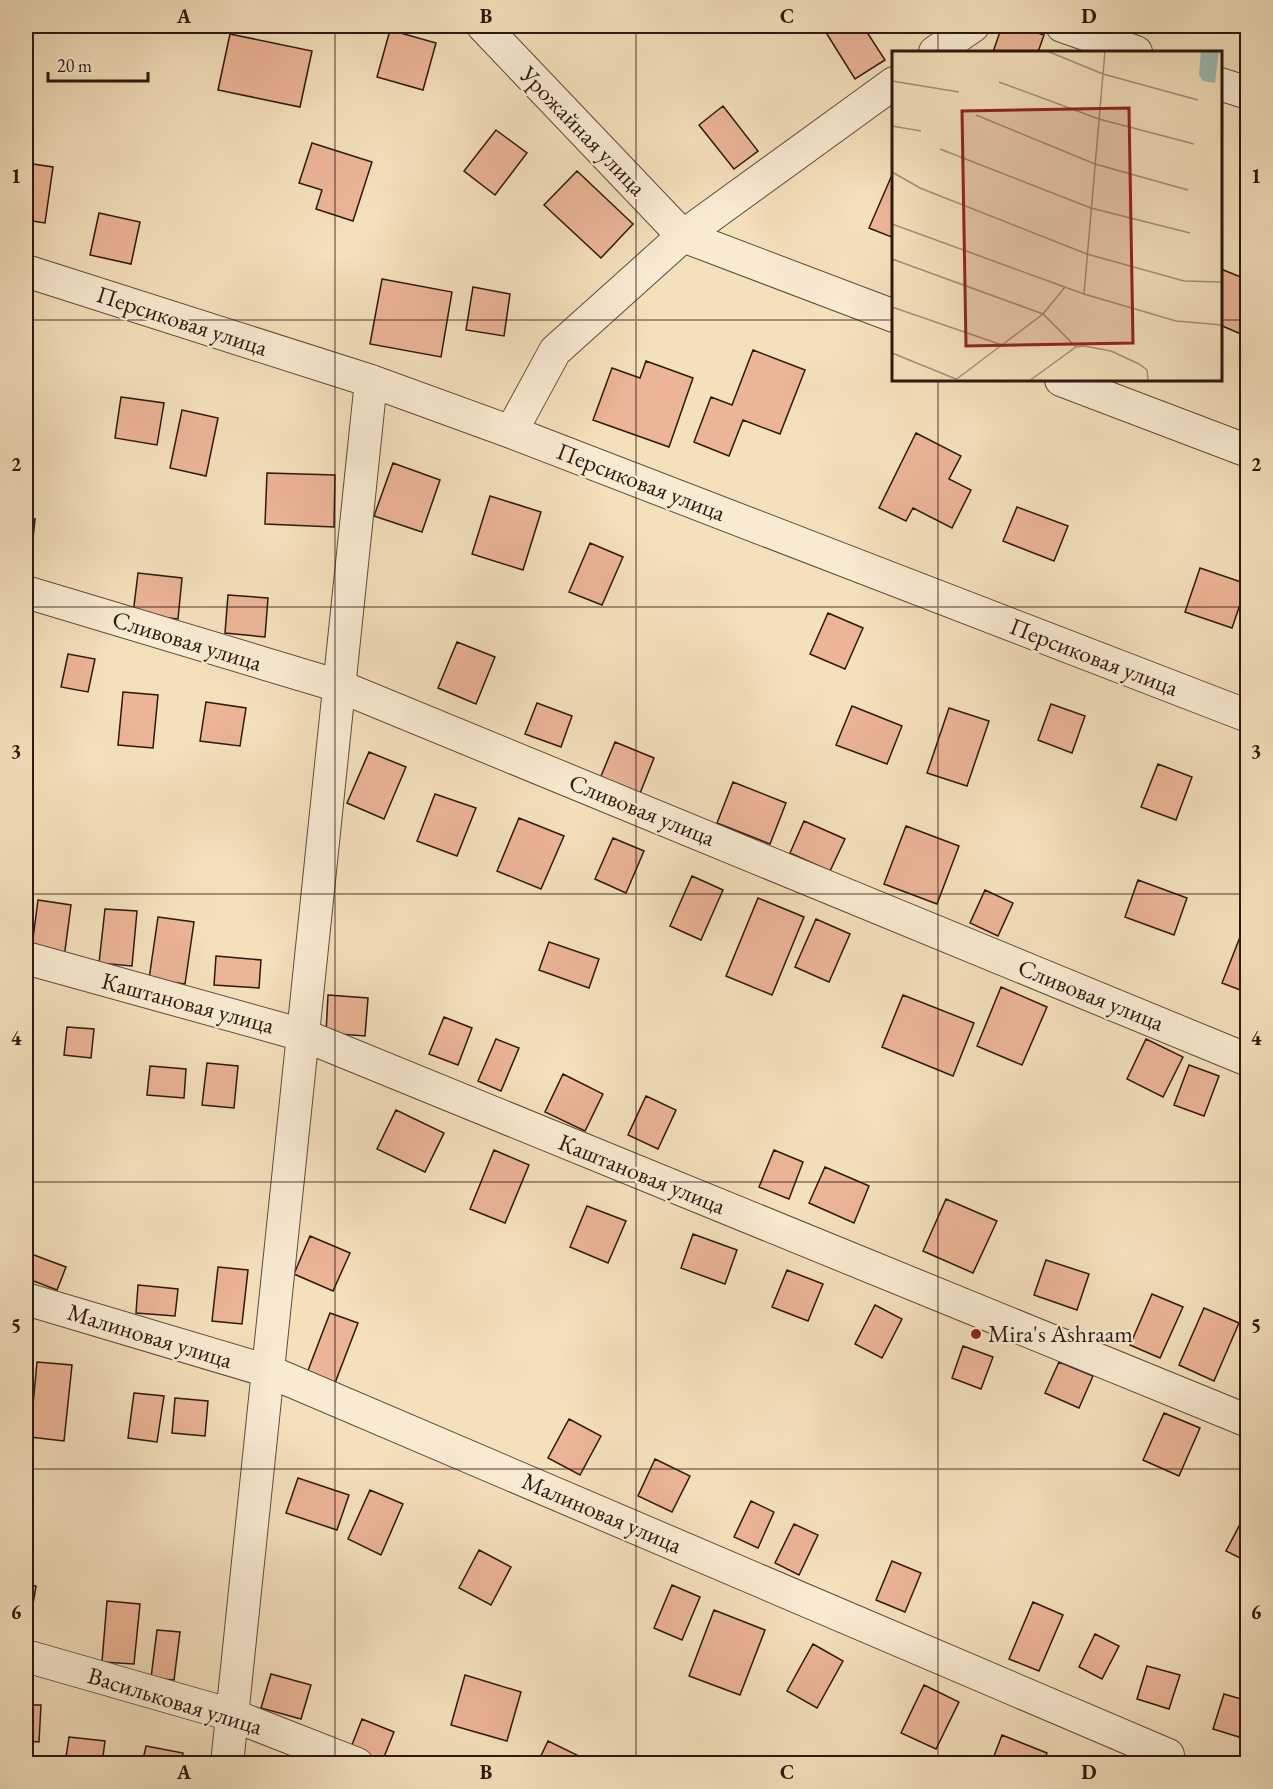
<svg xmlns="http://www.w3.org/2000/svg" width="1273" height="1789" font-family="'EB Garamond',serif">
<rect width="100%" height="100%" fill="#f4e0bb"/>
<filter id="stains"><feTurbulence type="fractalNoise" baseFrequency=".00333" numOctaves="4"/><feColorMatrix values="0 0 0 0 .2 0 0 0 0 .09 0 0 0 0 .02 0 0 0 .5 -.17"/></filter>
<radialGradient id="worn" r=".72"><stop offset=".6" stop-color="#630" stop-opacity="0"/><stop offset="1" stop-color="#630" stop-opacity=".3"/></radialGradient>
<path fill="#ecb596" stroke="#2d1810" stroke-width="1.5" d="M834 26H863L885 60 855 79 825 31Z
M1002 26H1016L1044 35 1038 52H993Z
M390 30 436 43 423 90 377 77Z
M230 34 312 51 300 107 218 90Z
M723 106 758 151 734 169 699 125Z
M496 130 527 153 495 195 464 171Z
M312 143 372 162 353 221 316 209 322 190 299 183Z
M26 163 53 167 45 223 26 220Z
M577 171 633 224 601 258 544 205Z
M892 175 894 176V238L869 228Z
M99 213 140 222 131 264 90 255Z
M1221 269 1248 280V337L1220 325Z
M382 279 452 292 441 357 370 344Z
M473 287 510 294 504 336 466 330Z
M753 350 805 370 780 434 743 420 729 456 694 442 711 397 732 405Z
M646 361 693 378 669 447 593 420 612 368 640 378Z
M121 397 164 403 157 445 115 438Z
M182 410 218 418 206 476 170 468Z
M916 433 961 456 949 479 971 490 952 528 913 508 906 521 879 508Z
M393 463 440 480 422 532 374 516Z
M267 473 335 475 334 527 265 524Z
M490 496 541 512 523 570 472 554Z
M1017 507 1068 526 1054 561 1003 541Z
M26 518 35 519 30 567H26Z
M590 543 623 557 602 605 569 592Z
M1200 568 1247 584 1232 628 1185 612Z
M138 573 182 578 178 619 133 614Z
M228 595 268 598 265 637 225 633Z
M828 613 863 628 845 669 810 654Z
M457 642 495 657 476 704 438 688Z
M68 654 95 659 88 692 61 687Z
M123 692 158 695 153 748 118 745Z
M206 702 246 708 240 746 200 741Z
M537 703 572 716 561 747 525 734Z
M1051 704 1085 716 1072 753 1038 740Z
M852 706 902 726 887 764 836 745Z
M949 708 989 721 967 786 927 773Z
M615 742 654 758 637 801 597 786Z
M369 752 406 767 384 819 347 803Z
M1158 764 1192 777 1176 820 1141 807Z
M733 782 786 803 770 844 717 823Z
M435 794 476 808 457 856 417 841Z
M519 818 564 836 541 889 497 871Z
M804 821 845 839 830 871 790 853Z
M906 826 959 846 937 904 884 884Z
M613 838 644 851 626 893 595 879Z
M692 876 723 890 701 940 670 926Z
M1138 880 1187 898 1174 935 1125 917Z
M985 890 1013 903 998 936 970 923Z
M758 898 804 917 772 995 726 976Z
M38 900 71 905 64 958 31 954Z
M105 909 137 911 132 966 99 963Z
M158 917 194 922 185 984 149 979Z
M816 919 850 934 829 982 795 967Z
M1244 927 1248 928V993L1222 983Z
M549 942 599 959 589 988 539 970Z
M216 956 261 960 259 988 214 985Z
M1001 987 1047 1007 1022 1065 977 1046Z
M328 995 368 998 365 1036 326 1033Z
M903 995 974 1023 953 1076 882 1047Z
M444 1017 472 1028 458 1065 429 1054Z
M67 1027 94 1029 91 1058 64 1055Z
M496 1039 519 1048 501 1091 478 1081Z
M1146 1039 1183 1057 1163 1097 1127 1079Z
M207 1063 238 1066 234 1108 202 1105Z
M1189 1065 1219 1076 1204 1116 1174 1105Z
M150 1066 186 1069 184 1098 147 1095Z
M563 1074 603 1094 585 1131 545 1112Z
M646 1096 676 1110 658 1149 628 1135Z
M396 1110 444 1133 425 1172 377 1149Z
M494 1150 529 1165 505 1223 470 1209Z
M774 1150 803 1162 789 1199 759 1187Z
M825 1167 869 1186 854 1223 809 1203Z
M946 1199 997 1221 973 1273 923 1251Z
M587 1206 626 1221 608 1263 570 1247Z
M693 1234 737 1250 725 1284 681 1268Z
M310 1236 350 1253 333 1291 294 1274Z
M26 1252 66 1267 57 1290 26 1278Z
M1046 1260 1089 1274 1077 1310 1034 1295Z
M218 1267 248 1270 242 1324 212 1321Z
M787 1270 823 1284 808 1321 772 1307Z
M138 1285 178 1289 175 1316 136 1313Z
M1152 1294 1183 1307 1160 1358 1130 1345Z
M875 1305 902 1319 882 1358 855 1344Z
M1204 1308 1239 1323 1214 1381 1179 1365Z
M330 1313 358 1323 335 1383 307 1373Z
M963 1346 993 1357 981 1389 952 1378Z
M37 1362 72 1365 64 1441 30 1437Z
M1059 1362 1093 1376 1079 1408 1045 1393Z
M134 1393 164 1396 157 1442 128 1438Z
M175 1398 208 1401 205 1436 172 1433Z
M1164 1413 1200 1428 1179 1476 1143 1460Z
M569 1419 601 1436 580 1475 548 1458Z
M655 1459 690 1476 672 1512 638 1496Z
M298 1478 349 1495 337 1530 286 1513Z
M370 1490 403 1504 381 1555 348 1539Z
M751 1501 774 1512 758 1548 734 1537Z
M1248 1509V1562L1226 1551Z
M794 1524 818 1535 799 1575 775 1563Z
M479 1550 511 1567 491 1605 459 1588Z
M892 1561 921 1573 905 1612 876 1600Z
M26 1584 36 1586 29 1628 26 1627Z
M672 1585 700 1597 682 1640 654 1628Z
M107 1601 140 1604 134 1664 102 1662Z
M1033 1602 1063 1615 1039 1671 1009 1659Z
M714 1610 765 1630 740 1695 689 1676Z
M157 1630 180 1632 174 1680 151 1678Z
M1095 1634 1119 1646 1102 1679 1079 1667Z
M813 1644 843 1661 817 1708 787 1691Z
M1147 1666 1180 1675 1169 1709 1137 1699Z
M271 1674 311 1685 301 1719 261 1708Z
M465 1675 521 1692 507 1741 451 1725Z
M924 1685 959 1702 936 1749 901 1733Z
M1224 1694 1248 1701V1711L1239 1737 1213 1729Z
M26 1705H41L39 1742 26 1741Z
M362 1719 394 1732 382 1762 350 1750Z
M1002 1735 1047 1753 1043 1764H991Z
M69 1737 105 1741 102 1764H65Z
M548 1741 577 1755 573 1764H537Z
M146 1746 183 1753 181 1764H142Z"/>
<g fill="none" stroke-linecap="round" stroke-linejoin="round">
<g stroke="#5f4a3b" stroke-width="34">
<path id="minor" d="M483 26 683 236 894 316
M1062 26 1136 52
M935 52 973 26
M1220 84 1248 93
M26 271 371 381 511 432 1248 716
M1061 380 1248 451
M511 432 555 351 683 236 894 83
M26 592 339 686 1248 1060
M26 958 303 1035 1248 1421
M26 1299 268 1371 1168 1755
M26 1656 232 1715 357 1764
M227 1764 371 381"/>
</g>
<use href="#minor" stroke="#f8ebd3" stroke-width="32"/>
</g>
<path fill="none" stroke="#2d1810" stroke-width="1.5" stroke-opacity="0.55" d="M335 26V1764M636 26V1764M938 26V52M26 320H894M1220 320H1248M938 380V1764M26 607H1248M26 894H1248M26 1182H1248M26 1469H1248"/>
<circle fill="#8f2418" stroke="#f8ebd3" stroke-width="2" cx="976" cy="1334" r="6"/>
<g text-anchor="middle" stroke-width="4.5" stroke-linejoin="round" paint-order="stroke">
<g font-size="24" fill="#2d1810" stroke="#f8ebd3">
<text transform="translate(583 131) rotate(46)" y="8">Урожайная улица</text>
<text transform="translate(182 321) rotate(18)" y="8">Персиковая улица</text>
<text transform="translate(641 482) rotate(21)" y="8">Персиковая улица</text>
<text transform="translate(187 641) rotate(17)" y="8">Сливовая улица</text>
<text transform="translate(1094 657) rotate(21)" y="8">Персиковая улица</text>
<text transform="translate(642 810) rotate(22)" y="8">Сливовая улица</text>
<text transform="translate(1091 995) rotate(22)" y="8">Сливовая улица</text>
<text transform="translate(188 1003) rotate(15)" y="8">Каштановая улица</text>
<text transform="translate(642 1174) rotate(22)" y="8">Каштановая улица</text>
<text transform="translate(150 1336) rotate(17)" y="8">Малиновая улица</text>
<text transform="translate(602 1513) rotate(23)" y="8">Малиновая улица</text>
<text transform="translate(175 1701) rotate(17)" y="8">Васильковая улица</text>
</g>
<g font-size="24" fill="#2d1810" stroke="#f8ebd3" text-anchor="start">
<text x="988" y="1342">Mira's Ashraam</text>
</g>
</g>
<g transform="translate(892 51)">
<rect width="330" height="330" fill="#f4e0bb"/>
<path d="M309 0H327L323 32 311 30 307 24Z" fill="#9cbdb4"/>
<path fill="none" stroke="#a49077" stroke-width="1.5" d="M155 0 211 23 306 49M0 30 67 41M107 31 207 68 302 93M84 64 203 113 296 139M0 75 29 80M48 98 199 157 298 182M0 121 28 137 195 203 292 230 330 231M0 173 192 243 284 270 330 274M0 208 151 263 184 296M192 243 213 0M0 256 110 294M0 302 64 328M62 330 151 263 173 236M137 330 184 296 192 295 219 300 247 313 255 319 256 330"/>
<path fill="#8f2418" fill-opacity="0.15" stroke="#8f2418" stroke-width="3" d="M237 57 241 292 74 295 70 60Z"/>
<rect width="330" height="330" fill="none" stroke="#2d1810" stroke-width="3"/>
</g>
<rect width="1273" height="1789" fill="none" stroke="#f4e0bb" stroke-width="66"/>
<path d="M48 72v9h100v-9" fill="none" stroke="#2d1810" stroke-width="3"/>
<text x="57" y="72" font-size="18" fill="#2d1810" stroke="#f8ebd3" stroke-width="4.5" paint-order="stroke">20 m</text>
<rect x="33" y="33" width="1207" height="1723" fill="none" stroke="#2d1810" stroke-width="2"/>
<g font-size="20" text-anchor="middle" font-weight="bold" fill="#2d1810">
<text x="184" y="23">A</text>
<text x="486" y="23">B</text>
<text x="787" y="23">C</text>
<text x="1089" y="23">D</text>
<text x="16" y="183">1</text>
<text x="1256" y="183">1</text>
<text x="16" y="471">2</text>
<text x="1256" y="471">2</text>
<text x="16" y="758">3</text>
<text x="1256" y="758">3</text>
<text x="16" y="1045">4</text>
<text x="1256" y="1045">4</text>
<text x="16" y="1332">5</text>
<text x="1256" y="1332">5</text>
<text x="16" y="1619">6</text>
<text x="1256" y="1619">6</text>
<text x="184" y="1779">A</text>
<text x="486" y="1779">B</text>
<text x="787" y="1779">C</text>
<text x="1089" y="1779">D</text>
</g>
<rect width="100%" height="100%" filter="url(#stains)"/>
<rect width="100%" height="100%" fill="url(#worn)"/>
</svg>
